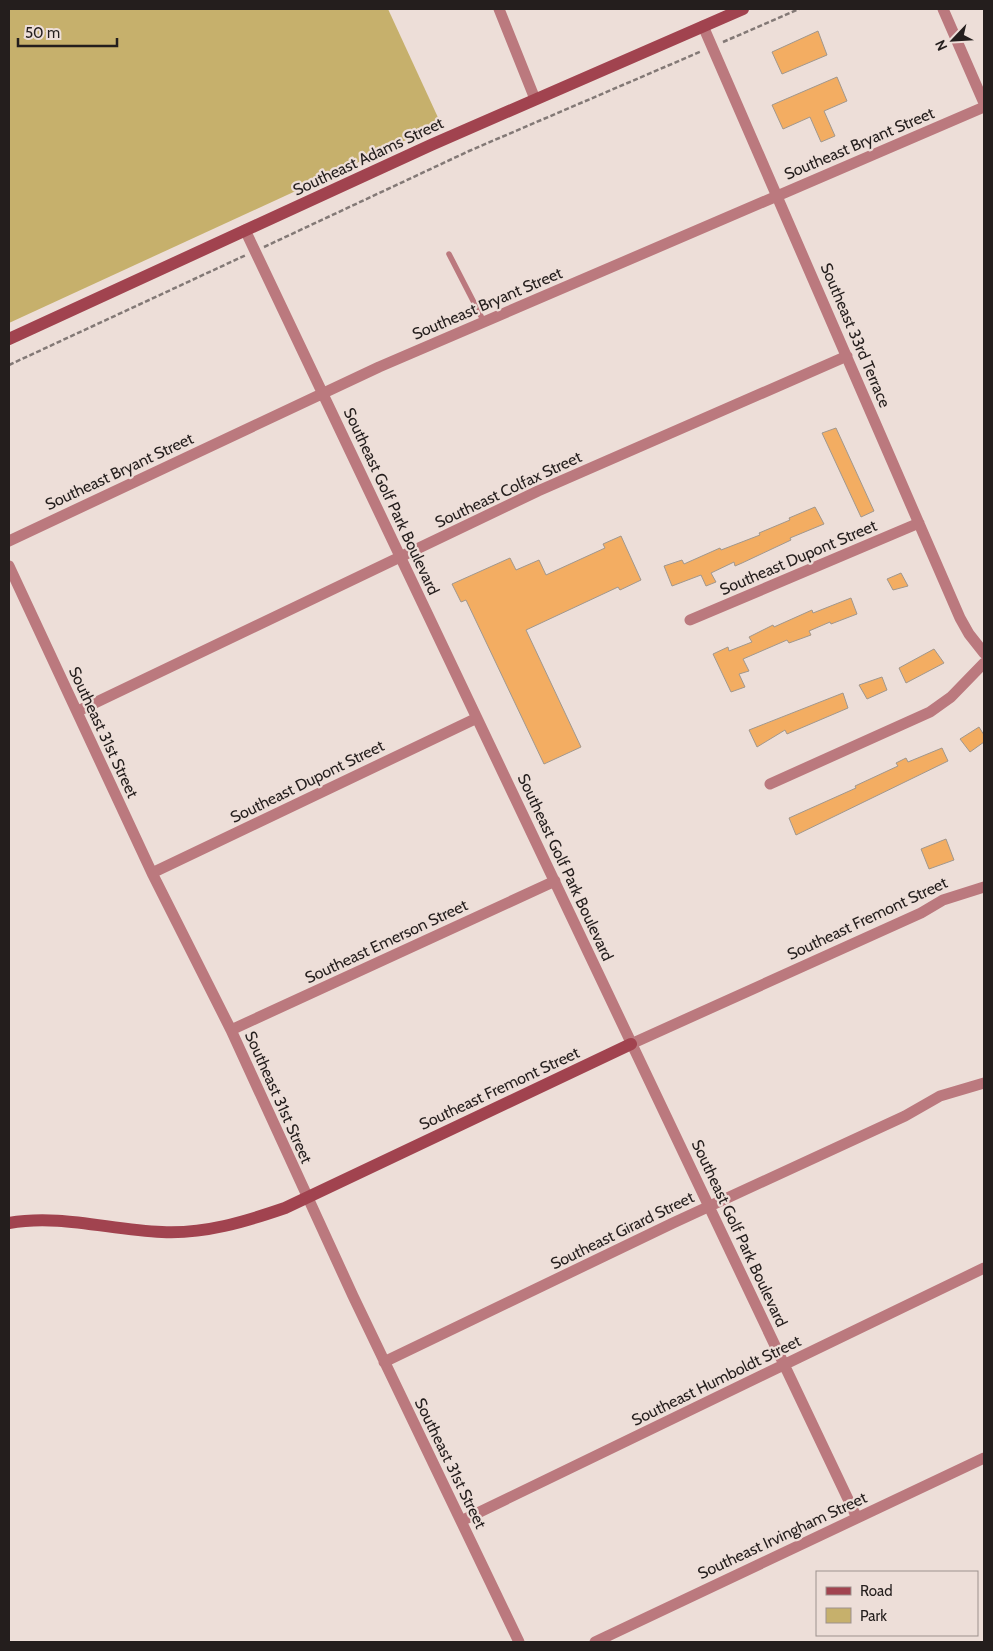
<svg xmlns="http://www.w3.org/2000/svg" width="993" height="1651" font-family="Cabin,sans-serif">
<rect width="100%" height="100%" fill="#edded8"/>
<path fill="#c6b06c" d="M9 9H388L441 124 9 323Z"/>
<path fill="#f3ad62" stroke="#a1978d" d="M818 31 827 55 782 74 772 52Z
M837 77 847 101 824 111 835 136 821 142 810 117 783 129 772 105Z
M836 428 874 511 861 517 822 433Z
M815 507 824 524 790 538 791 540 742 563 735 566 734 562 711 573 716 582 706 586 701 575 672 586 664 566 682 560 684 564 720 548 721 550 760 535 759 533 790 520 789 518Z
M621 536 641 580 620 590 618 587 526 630 581 747 544 764 466 600 461 602 452 584 510 558 516 570 539 560 546 575 605 548 603 544Z
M901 573 908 586 893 590 887 579Z
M851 598 857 614 831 624 830 622 809 631 811 635 789 643 787 640 743 659 749 671 739 674 745 687 731 692 713 654 728 647 729 651 752 642 749 637 773 625 774 627 812 610 813 613Z
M934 649 944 663 906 683 899 668Z
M882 677 887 690 867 699 859 685Z
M843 693 848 708 787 734 785 730 757 747 749 730Z
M979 727 984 735V742L970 752 960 739Z
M942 748 948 761 796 835 789 818 856 788 855 786 898 766 896 763 906 758 908 762Z
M946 839 954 860 929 869 921 849Z"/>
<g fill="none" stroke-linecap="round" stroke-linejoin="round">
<path stroke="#837976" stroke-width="2.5" stroke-dasharray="5 2.5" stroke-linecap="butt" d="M723 42 799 9
M264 247 469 151 702 51
M9 365 246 255"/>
<path stroke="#bb797e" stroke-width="5.5" d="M449 254 484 322"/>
<path stroke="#bb797e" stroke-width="11" d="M499 9 535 99
M943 9 984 103
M703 26 960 618 969 634 984 653
M245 230 857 1518
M9 541 379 367 984 107
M9 566 152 873 231 1030 353 1296 519 1642
M690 620 919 523
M78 711 538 491 847 356
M770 784 930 712 951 697 984 663
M152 873 477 718
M231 1030 555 881
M631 1044 921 913 943 900 984 887
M384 1362 673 1223 905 1116 940 1096 984 1083
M461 1521 984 1268
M595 1642 984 1458"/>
<path stroke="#a1434f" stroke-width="12" d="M9 339 431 145 743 9
M9 1223C60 1214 110 1230 162 1232 205 1234 244 1222 285 1208L631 1044"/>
</g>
<g text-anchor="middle" stroke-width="4.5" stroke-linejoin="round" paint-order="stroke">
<g font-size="16" fill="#241e1d" stroke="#edded8">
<text transform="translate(859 143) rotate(-23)" y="6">Southeast Bryant Street</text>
<text transform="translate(368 156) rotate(-25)" y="6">Southeast Adams Street</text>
<text transform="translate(487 303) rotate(-23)" y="6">Southeast Bryant Street</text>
<text transform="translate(856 335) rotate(67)" y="6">Southeast 33rd Terrace</text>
<text transform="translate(119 471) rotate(-25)" y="6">Southeast Bryant Street</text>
<text transform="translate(508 489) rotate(-25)" y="6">Southeast Colfax Street</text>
<text transform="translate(392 501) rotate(65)" y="6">Southeast Golf Park Boulevard</text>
<text transform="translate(798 557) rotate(-23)" y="6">Southeast Dupont Street</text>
<text transform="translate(104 732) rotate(65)" y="6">Southeast 31st Street</text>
<text transform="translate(307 781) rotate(-26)" y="6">Southeast Dupont Street</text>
<text transform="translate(566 867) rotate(65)" y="6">Southeast Golf Park Boulevard</text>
<text transform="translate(867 918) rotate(-25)" y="6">Southeast Fremont Street</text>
<text transform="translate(386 941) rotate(-25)" y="6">Southeast Emerson Street</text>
<text transform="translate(499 1088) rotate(-25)" y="6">Southeast Fremont Street</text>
<text transform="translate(279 1097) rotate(66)" y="6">Southeast 31st Street</text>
<text transform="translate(622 1230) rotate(-26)" y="6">Southeast Girard Street</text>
<text transform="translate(740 1233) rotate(65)" y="6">Southeast Golf Park Boulevard</text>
<text transform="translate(716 1380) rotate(-26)" y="6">Southeast Humboldt Street</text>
<text transform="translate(451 1463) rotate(64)" y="6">Southeast 31st Street</text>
<text transform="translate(782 1535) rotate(-25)" y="6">Southeast Irvingham Street</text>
</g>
</g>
<rect width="993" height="1651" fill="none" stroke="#241e1d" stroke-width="20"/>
<rect x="816" y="1571" width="162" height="65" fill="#edded8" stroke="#9d918d"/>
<rect x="826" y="1587" width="25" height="8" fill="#a1434f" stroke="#9d918d"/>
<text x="860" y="1596" font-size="15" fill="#241e1d">Road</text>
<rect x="826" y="1608" width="25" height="15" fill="#c6b06c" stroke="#9d918d"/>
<text x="860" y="1621" font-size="15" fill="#241e1d">Park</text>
<g transform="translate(953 40) rotate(245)" stroke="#edded8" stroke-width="4" paint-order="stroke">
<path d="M0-4L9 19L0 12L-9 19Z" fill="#241e1d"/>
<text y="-8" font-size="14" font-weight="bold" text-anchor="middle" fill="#241e1d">N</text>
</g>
<path d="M18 38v8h99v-8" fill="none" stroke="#241e1d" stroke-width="2.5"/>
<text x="25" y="38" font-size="15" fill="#241e1d" stroke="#edded8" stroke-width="4" paint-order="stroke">50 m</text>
</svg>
